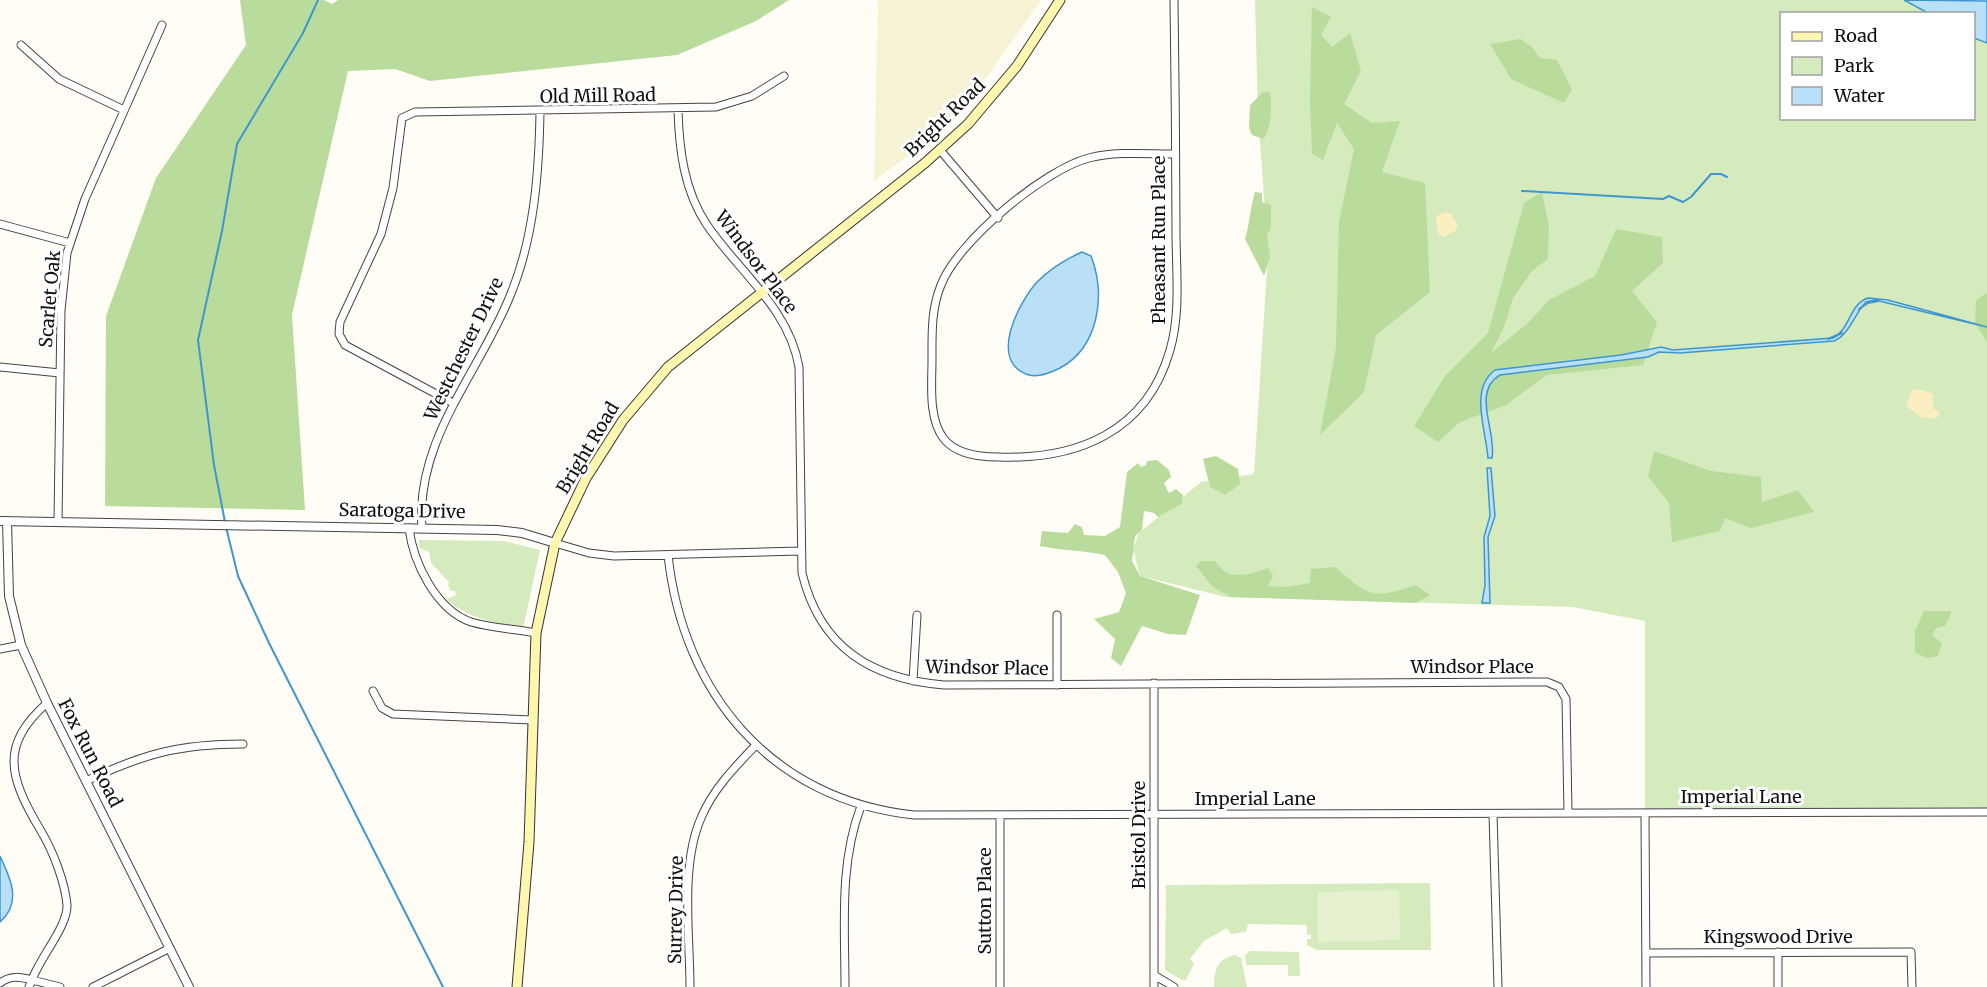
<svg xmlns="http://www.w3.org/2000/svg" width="1987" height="987" font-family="Merriweather,serif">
<rect width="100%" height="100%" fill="#fffdf5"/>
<path fill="#f6f3d4" d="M878 0H1041L988 75 954 116 923 144 874 181Z"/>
<path fill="#d5ebbd" d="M1255 0H1932L1966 13 1782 14V118H1974V17L1987 22V811L1645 813V621L1573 607 1226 597 1140 576 1133 549 1139 533 1201 482 1254 474 1268 253 1258 113Z
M419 540 504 541 540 550 523 629C495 622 468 619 446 599L456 595 455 591H451L448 585 449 582 431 563 429 552 419 548Z
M1430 883 1431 950H1317L1307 945V939H1311V935H1307V925L1248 924 1246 932 1231 934 1227 928 1204 941 1190 959 1194 964 1186 980H1182L1165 970 1166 885Z
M1250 951 1299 952 1300 976H1288V965H1246L1245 955Z
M1235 955 1241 958 1247 987H1214C1214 970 1217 959 1235 955Z"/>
<path fill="#b9dc9c" d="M240 0H324L332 4 338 0H789L756 21 677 55 430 81 395 69 348 71 292 315 305 510 105 506 106 316 156 178 246 45Z
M1312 7 1331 17 1321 35 1332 47 1350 33 1361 71 1344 104 1372 123 1400 121 1382 172 1425 183 1430 292 1376 335 1364 392 1320 435 1336 347 1339 222 1354 149 1337 123 1323 160 1312 154 1310 100Z
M1520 39 1531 46 1540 58 1557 60 1572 90 1564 103 1511 79 1490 44Z
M1263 92H1270C1272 110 1272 122 1264 139L1252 135 1249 128 1250 105Z
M1255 192 1262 193V202L1271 205V228L1267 234 1270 257 1264 276 1245 239C1250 223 1250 208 1255 192Z
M1542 192 1549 226 1548 259 1532 271 1513 298 1504 327 1491 353 1528 323 1549 300 1595 276 1616 229 1662 237 1663 263 1632 291 1657 322 1643 365 1547 375 1506 405 1460 422 1438 442 1414 426 1445 376 1488 333 1524 203Z
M1987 293V342L1975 323 1976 300Z
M1654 451 1711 471 1761 477 1762 502 1798 490 1814 512 1751 528 1725 518 1720 531 1672 542 1669 503 1648 476Z
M1216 456 1238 469 1240 484 1225 495 1210 487 1203 459Z
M1157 460 1169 470 1171 477 1164 483 1169 493 1176 489 1183 495 1181 504 1158 517 1154 513 1144 511 1142 530 1135 536 1132 561 1140 576 1200 595 1186 635 1168 634 1142 626 1121 666 1111 658 1115 639 1094 619 1119 612 1126 593 1118 572 1105 555C1082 550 1063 551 1040 546L1042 531 1068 533 1075 524 1082 527 1084 535 1105 536 1120 527 1127 472 1138 463 1141 467 1146 465 1147 461Z
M1201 561H1215C1228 582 1247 575 1268 568L1273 576 1268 586 1286 587 1310 583 1311 569 1335 567C1369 596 1371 600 1416 585L1430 595 1416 603 1231 597 1213 587 1196 566Z
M1924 611H1952L1945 626 1936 628 1932 635 1942 643 1938 656 1928 658 1915 653V631Z"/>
<path fill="#fbeec1" d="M1446 212 1451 214 1458 226 1455 231 1443 237 1438 233 1436 216Z
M1918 389 1933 394V408L1940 413 1936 419 1921 417 1906 406 1912 390Z"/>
<path fill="#e6f2cf" d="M1399 890 1400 940 1318 942V892Z"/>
<path fill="#b9e0f7" stroke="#3f96cf" stroke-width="1.5" d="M1904 0 1987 1V43L1974 38V14L1928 13Z
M1082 252 1091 256C1106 295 1099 347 1060 368 1052 372 1039 378 1029 375 987 362 1019 302 1037 282 1049 270 1066 259 1082 252Z
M1868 298 1888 300 1987 327 1875 300 1866 302C1855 313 1849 335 1834 341L1680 353 1659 352 1648 357 1500 375C1471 392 1497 431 1492 458H1488C1486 430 1469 389 1495 370L1621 355 1661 347 1673 350 1833 338C1850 330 1849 304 1868 298Z
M1487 468H1491L1495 516 1488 537 1490 603H1482L1485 585 1484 537 1490 516Z
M0 856C11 879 22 903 0 922Z"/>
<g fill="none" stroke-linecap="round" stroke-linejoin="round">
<path stroke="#3f96cf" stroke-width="2" d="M1522 191 1663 199 1669 196 1683 202 1691 197 1711 174H1721L1727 177
M1859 309 1868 303 1878 301
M1828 339 1842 333
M225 522 214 465 198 340 222 231 237 144 303 33 318 0
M226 527 238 576 269 643 443 987"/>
<g stroke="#444" stroke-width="9">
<path id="minor" d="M1174 0C1175 77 1176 155 1176 232 1176 270 1181 313 1170 350 1147 432 1077 460 998 457 979 457 956 454 944 439 928 419 932 383 932 360 932 334 931 309 941 285 957 242 1045 169 1089 158 1117 151 1147 154 1175 154
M21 45 59 79 124 110
M678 109C679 149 684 191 707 225 739 272 789 308 799 367L802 573C820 648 872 679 944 685L1547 682 1559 687 1566 699 1568 813
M940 150 998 218
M0 224 70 243
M0 367 60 373
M453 403 345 345 339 334 340 322 381 234 393 188 402 118 415 112 716 107 752 96 784 76
M58 522 61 310 67 253 85 199 162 25
M409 528C413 562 436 610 471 622 491 628 515 629 536 633
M422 528C415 440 479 373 510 296 534 239 539 173 540 112
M555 543 589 553 614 556 800 551
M668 555C683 694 772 800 914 815L1987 812
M0 649 21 645
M913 681 917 615
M1154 683V987
M1057 685V615
M373 691 382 708 393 714 532 720
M47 703C0 745 8 776 41 831 53 851 65 882 67 905 68 926 40 957 32 980L60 987
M86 781C143 754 179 744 243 744
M1645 813 1646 987
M1493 814 1498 987
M1000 815V987
M1778 952V987
M1646 953 1911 952 1912 987
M1154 975 1174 987
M0 983C11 975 20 977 32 980L29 987
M93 987 170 948
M690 987C690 936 680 866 701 818 713 789 735 767 756 745
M845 987C845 926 839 864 861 806"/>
</g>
<g stroke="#444" stroke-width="10">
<path id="tertiary" d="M0 521 497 530 522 533 555 543
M7 521 9 596 21 645 47 703 189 987"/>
</g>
<g stroke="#333" stroke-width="11">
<path id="secondary" d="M517 987 529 842 536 633 555 543 586 478 623 420 668 367 925 163 968 124 1017 66 1060 0"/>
</g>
<use href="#minor" stroke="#fff" stroke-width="7"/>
<use href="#tertiary" stroke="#fff" stroke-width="8"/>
<use href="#secondary" stroke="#fff6b0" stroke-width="9"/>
</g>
<g text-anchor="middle" stroke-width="6" stroke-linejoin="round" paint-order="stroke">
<g font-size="18" fill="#111" stroke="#fff">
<text transform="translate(598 96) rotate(-1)" y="6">Old Mill Road</text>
<text transform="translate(945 118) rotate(-44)" y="6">Bright Road</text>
<text transform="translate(1159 240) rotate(-90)" y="6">Pheasant Run Place</text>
<text transform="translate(756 262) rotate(53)" y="6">Windsor Place</text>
<text transform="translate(50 299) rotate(-85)" y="6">Scarlet Oak</text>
<text transform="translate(464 349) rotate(-64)" y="6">Westchester Drive</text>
<text transform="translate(588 448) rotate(-59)" y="6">Bright Road</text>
<text transform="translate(402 511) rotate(1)" y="6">Saratoga Drive</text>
<text x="1472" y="673">Windsor Place</text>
<text transform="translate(987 668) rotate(1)" y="6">Windsor Place</text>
<text transform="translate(90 753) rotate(63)" y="6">Fox Run Road</text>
<text x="1741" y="803">Imperial Lane</text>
<text x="1255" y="805">Imperial Lane</text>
<text transform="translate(1139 835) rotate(-90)" y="6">Bristol Drive</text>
<text transform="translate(985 901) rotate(-90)" y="6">Sutton Place</text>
<text transform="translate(676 910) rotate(-89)" y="6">Surrey Drive</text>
<text x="1778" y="943">Kingswood Drive</text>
</g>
</g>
<rect x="1780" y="12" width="195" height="108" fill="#ffffff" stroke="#a0a0a0" stroke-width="1.5"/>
<rect x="1792" y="32" width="30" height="9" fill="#fff6b0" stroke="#a0a0a0" stroke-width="1.5"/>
<text x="1834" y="42" font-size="18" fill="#111111">Road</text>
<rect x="1792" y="57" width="30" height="18" fill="#d5ebbd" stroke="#a0a0a0" stroke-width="1.5"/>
<text x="1834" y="72" font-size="18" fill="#111111">Park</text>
<rect x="1792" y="87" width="30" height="18" fill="#b9e0f7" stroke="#a0a0a0" stroke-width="1.5"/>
<text x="1834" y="102" font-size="18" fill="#111111">Water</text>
</svg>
